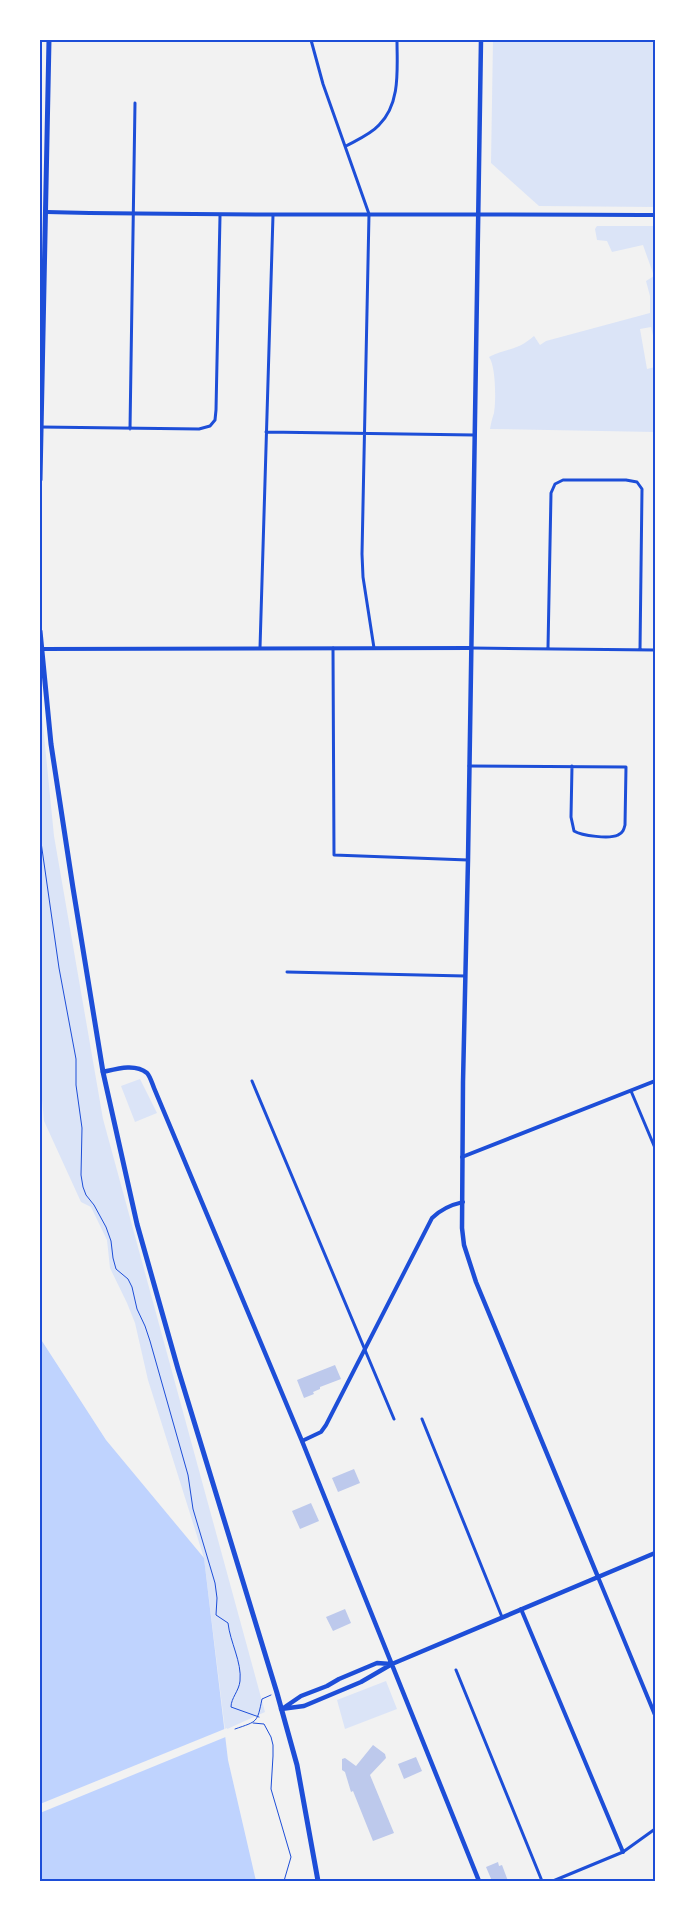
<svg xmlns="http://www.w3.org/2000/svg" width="695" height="1921" font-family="'Asap Condensed',sans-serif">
<rect width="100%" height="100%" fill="#f2f2f2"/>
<path fill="#dbe4f7" d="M493 40H655V207L539 206 491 163Z
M597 226H655V344L651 327 640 329 647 369 655 367V432L490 429C491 423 492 419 494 413 496 402 496 366 489 357 507 348 517 351 534 336L540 345 546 341 650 313V296L646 281 654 276 643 245 612 252 607 241 597 240 595 229Z
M40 695 54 836 103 1119 265 1712 225 1730 204 1558 148 1380 135 1323 127 1303 110 1268 107 1240 91 1207 81 1202 44 1121 40 1078Z
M140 1079 157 1113 135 1122 121 1086Z
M386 1681 397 1709 345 1729 337 1700Z"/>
<path fill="#bfd3fe" d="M40 1338 106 1440 204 1558 228 1760 256 1881H40Z"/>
<path fill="#f2f2f2" d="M227 1728 228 1736 40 1813V1804Z"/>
<path fill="#bdc9ec" d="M335 1365 341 1379 320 1387V1389L313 1392 314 1394 304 1398 297 1380Z
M354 1469 360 1483 338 1492 332 1478Z
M311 1503 319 1521 300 1529 292 1511Z
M345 1609 351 1623 333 1631 326 1617Z
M373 1745 385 1754 386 1758 370 1775 394 1833 373 1841 353 1791 351 1792 345 1772 342 1770V1759L345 1758 356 1766Z
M416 1757 422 1771 404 1779 398 1764Z
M498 1862 499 1866 502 1865 508 1881H492L486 1867Z"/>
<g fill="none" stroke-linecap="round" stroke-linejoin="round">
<path stroke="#1d4ed8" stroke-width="1" d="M40 835 59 968 76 1059V1085L82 1128 81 1175 83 1187 86 1195 94 1205 106 1227 111 1241 113 1258 116 1269 128 1279 132 1287 137 1309 145 1326 150 1341 188 1475 193 1509 215 1583 217 1598 216 1615 228 1623C230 1642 242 1662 240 1681 239 1691 231 1698 231 1707L259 1717
M253 1723 264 1724 271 1737 273 1745V1756L271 1789 291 1857 284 1881
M235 1729C258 1721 257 1723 262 1699L271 1695"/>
<path stroke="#1d4ed8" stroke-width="3" d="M311 40 323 84 369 214 362 554 363 577 374 648
M346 146C357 140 371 134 379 125 401 103 397 69 397 40
M41 427 199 429 210 426 215 420 216 410 220 216
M130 429 135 103
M266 432 474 435
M260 648 273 215
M333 648 334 855 468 860
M471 648 655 650
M548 648 551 493 555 484 563 480H626L637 482 642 489 640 650
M469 766 626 767 625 825C624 829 623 833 618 835 610 839 582 836 574 831L571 817 572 766
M287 972 465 976
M252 1081 394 1419
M631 1091 655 1148
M422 1419 502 1617
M456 1670 542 1881
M553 1881 623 1852 655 1829"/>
<path stroke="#1d4ed8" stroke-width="4" d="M47 212C249 217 452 213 655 215
M42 649 471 648
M462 1157 655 1081
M302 1441 321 1432 326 1425 432 1218C441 1209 450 1205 463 1202
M598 1577 655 1715
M521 1609 623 1852"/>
<path stroke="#1d4ed8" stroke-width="4.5" d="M481 40 468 860 463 1082 462 1228 464 1245 476 1282 598 1577
M103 1072C116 1069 135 1063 147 1073 150 1076 152 1083 154 1088L302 1441 479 1881
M281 1709 304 1706 361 1682 392 1664 655 1553
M282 1709 301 1696 327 1686 339 1679 377 1663 391 1664"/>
<path stroke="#1d4ed8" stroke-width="5" d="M40 480 49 40
M40 631 51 744 73 888 103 1072 137 1224 178 1369 277 1693 297 1765 318 1881"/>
</g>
<rect width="695" height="1921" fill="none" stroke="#ffffff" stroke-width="82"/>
<rect x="41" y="41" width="613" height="1839" fill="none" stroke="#1d4ed8" stroke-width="2"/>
</svg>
